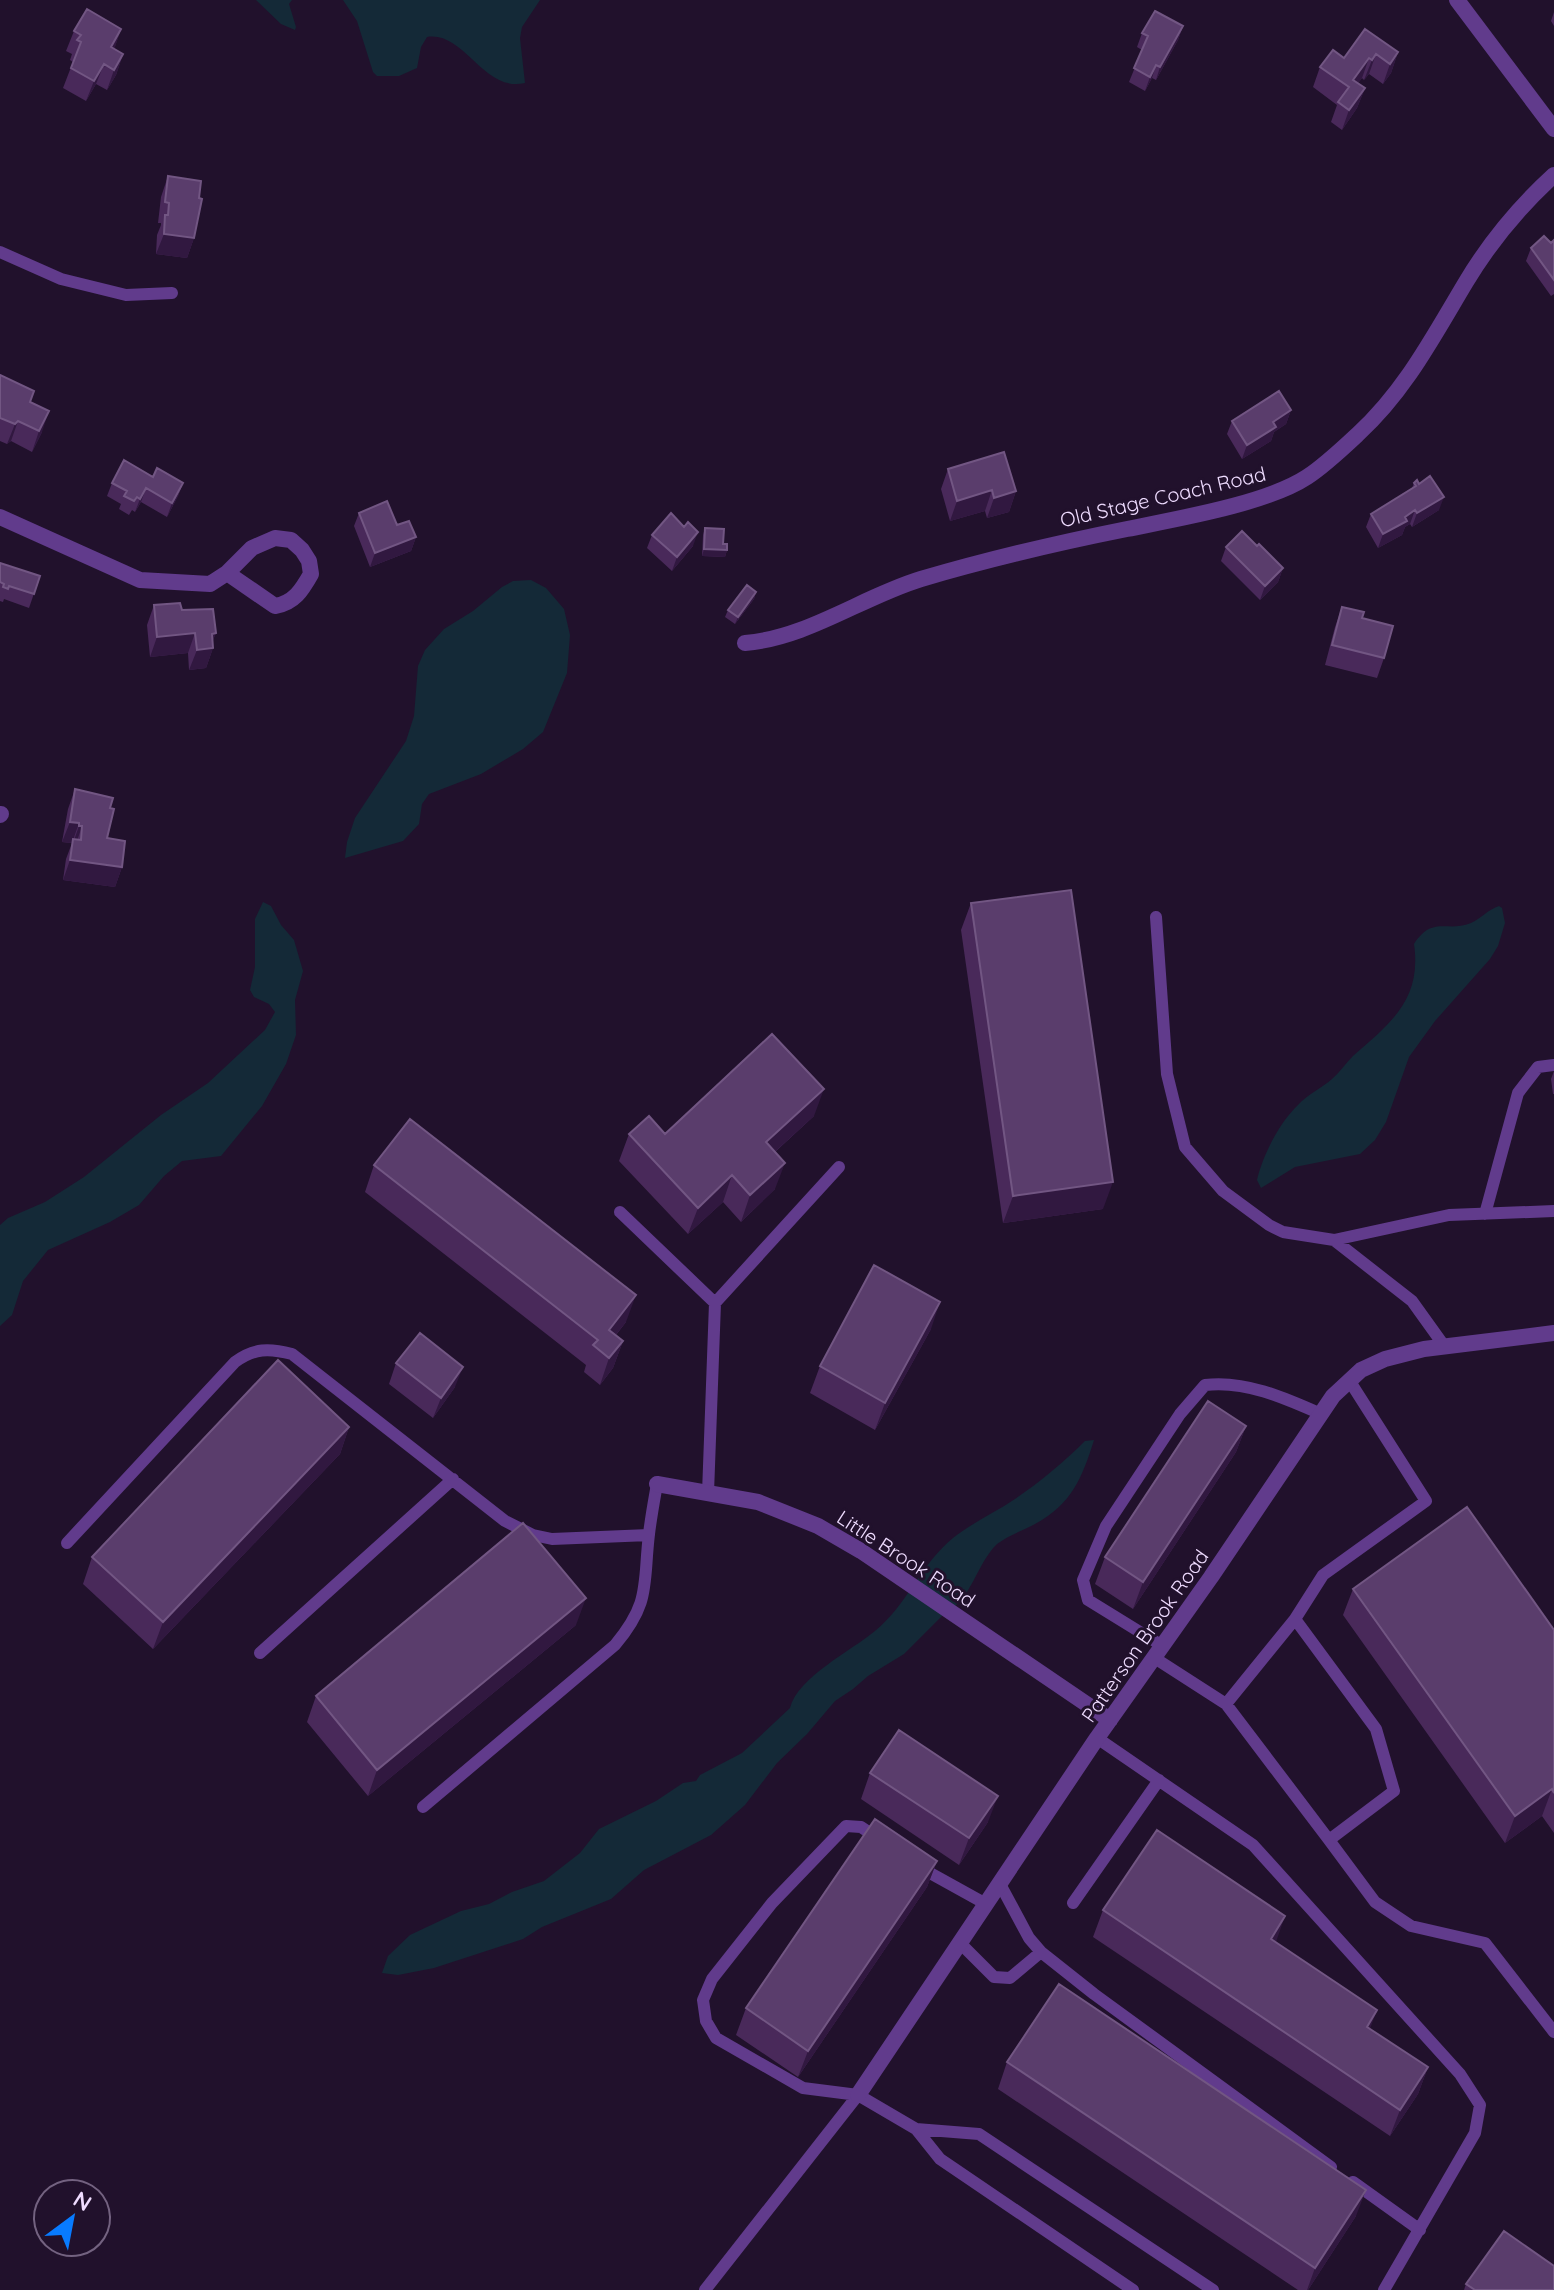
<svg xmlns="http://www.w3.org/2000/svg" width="1554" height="2290" font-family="Quicksand,sans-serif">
<rect width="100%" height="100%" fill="#21112c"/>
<path fill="#142937" d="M256 0H292L289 4 296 27 295 30 281 24Z
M343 0H540L522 27 520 38 525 83C483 93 465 31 427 37L421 47 417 68 399 76H377L373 72 357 21Z
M531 580 546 588 564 609 570 635 567 673 543 732 523 749 481 774 429 794 422 804 419 824 403 841 345 858 347 842 355 818 406 741 414 716 418 666 425 650 444 629 473 611 502 587 513 581Z
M263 902 271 906 281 925 294 940 303 971 295 1000 296 1035 286 1064 262 1106 221 1156 182 1161 164 1176 139 1205 110 1222 48 1250 23 1281 12 1315 0 1326V1225L8 1218 45 1202 84 1177 161 1115 208 1083 265 1030 275 1012 269 1004 254 997 250 990 255 967V919Z
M1499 906 1502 908 1505 923 1498 946 1490 959 1435 1021 1409 1057 1386 1122 1375 1140 1360 1154 1295 1167 1261 1188 1257 1180C1263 1155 1279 1123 1298 1105 1308 1094 1322 1088 1332 1079 1340 1072 1346 1063 1353 1056 1391 1023 1422 999 1414 944 1433 915 1447 933 1471 923 1482 918 1487 910 1499 906Z
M1094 1440C1082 1478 1072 1504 1035 1524 1024 1530 1007 1536 997 1544 977 1563 971 1601 945 1613L904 1654 868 1676 853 1689 835 1701 807 1734 777 1763 745 1805 711 1835 644 1870 611 1899 542 1927 523 1939 434 1968 398 1975 382 1973 388 1956 410 1935 461 1911 489 1904 512 1892 544 1881 580 1853 599 1829 656 1801 683 1783 696 1781 700 1775 742 1753 790 1708C798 1677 851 1651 875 1631 907 1605 921 1564 953 1538 972 1523 994 1513 1015 1499 1040 1482 1064 1462 1085 1441Z"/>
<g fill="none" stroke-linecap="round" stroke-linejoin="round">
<path stroke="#613b8c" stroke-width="12" d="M0 252 61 279 126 295 172 293
M1156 917 1167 1074 1185 1147 1223 1191 1269 1225 1283 1232 1334 1240 1412 1301 1445 1347
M620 1212 715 1303
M1485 1214 1518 1093 1538 1067 1554 1065
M1334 1240 1449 1215 1554 1211
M708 1493 715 1303 839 1167
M67 1543 235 1362C254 1348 269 1348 292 1354L505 1521 533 1535 552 1539 649 1535
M1161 1645 1088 1600 1083 1580 1106 1526 1180 1414 1205 1385C1245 1380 1285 1398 1321 1414
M260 1653 453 1479
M1153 1657 1226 1704 1295 1619 1323 1575 1426 1501 1349 1380
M1226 1704 1329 1840 1394 1791 1376 1729 1295 1619
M1097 1738 1253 1845 1460 2074 1480 2105 1475 2133 1384 2290
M423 1807 615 1645C651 1602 643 1585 649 1534 651 1517 654 1501 657 1484
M879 1839 861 1827 846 1826 772 1903 712 1979 703 2000 706 2021 716 2038 803 2088 858 2095 916 2129 979 2134 1213 2290
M1329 1840 1375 1902 1411 1926 1485 1943 1554 2032
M921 1868 986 1904
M1000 1884 1029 1938 1041 1952 1094 1994 1331 2167
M1073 1903 1159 1780
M960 1943 994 1977 1010 1978 1041 1952
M916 2129 940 2159 1133 2290
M1353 2182 1420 2230
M705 2290 858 2095"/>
<path stroke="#613b8c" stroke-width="16" d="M1457 0 1554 129
M0 517 140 580 210 584 227 573 252 548 275 538 291 540 302 550 309 561 311 574C302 590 294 603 275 606L227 573
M745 643C807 638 862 597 921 579 989 559 1057 543 1127 529 1175 519 1266 504 1307 477 1324 466 1342 449 1358 434 1405 391 1433 337 1466 282 1490 242 1520 206 1554 175
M0 815 1 814
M657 1484 758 1502 818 1526 861 1551 1110 1720
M858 2095 1097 1738 1211 1577 1333 1396 1361 1370 1385 1359 1424 1349 1554 1333"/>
</g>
<path fill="#49295a" d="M1554 12V26L1551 21Z
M1183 26 1178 40 1156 80 1152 78 1145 91 1129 82 1142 50 1137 47 1142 33Z
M121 29 114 49 123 54 116 75 107 90 96 84 86 101 63 88 73 62 70 60 72 54 66 51 74 31Z
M1398 52 1391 73 1383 84 1369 74 1364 80 1362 78 1358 83 1365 88 1357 108 1342 130 1331 122 1337 105 1313 87 1320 67 1344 58Z
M168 176 194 238 187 258 156 254 157 235 161 225V223H158L161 197Z
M1554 240V294L1551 296 1526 261 1531 248 1551 243Z
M0 375 30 402 42 432 32 452 11 441 7 444 0 441Z
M1291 410 1286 424 1274 432 1271 441 1242 459 1227 434 1232 421Z
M948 469 1016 491 1009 512 987 518 985 511 950 521 941 489Z
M153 477 183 483 178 496 167 517 141 502 135 512 132 510 129 515 119 509 121 504 107 496 112 483Z
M1414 483 1419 484 1439 510 1412 527 1410 524 1405 527 1402 535 1378 548 1366 527 1371 514 1412 488Z
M359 513 397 525 416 537 411 551 370 567 354 526Z
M684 527 693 546 672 571 647 548 652 535Z
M705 528 727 550 725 557 702 556 703 535Z
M1257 546 1283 568 1278 582 1260 600 1221 561 1226 547Z
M0 563 40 576 29 608 4 599 3 602 0 601Z
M756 592 754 599 735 624 725 617 728 610Z
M154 605 182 610 216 633 212 642 213 648 206 668 189 670 188 653 150 657 147 625Z
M1342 607 1362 618 1384 658 1377 678 1325 665 1335 627Z
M75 789 110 808 107 838 122 867 115 887 63 880 66 859 72 843 62 842 68 809Z
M971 903 1103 1209 1003 1223 961 930Z
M1554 1071V1094H1553L1551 1079Z
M814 1116 775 1152V1189L741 1222 723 1202 688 1234 619 1161 629 1134H665Z
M374 1165 626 1322 616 1335 623 1341 613 1368 600 1385 584 1372 586 1365 365 1192Z
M931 1329 875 1430 810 1393 820 1366Z
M396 1363 455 1387 433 1418 389 1384Z
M1246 1426 1236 1452 1133 1609 1095 1584 1105 1557Z
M349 1427 340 1454 153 1649 83 1584 92 1557Z
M1353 1589 1554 1630V1833L1542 1816 1505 1843 1343 1615Z
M576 1625 368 1796 307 1722 316 1696Z
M870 1773 988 1822 959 1865 861 1799Z
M937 1861 927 1887 798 2077 736 2035 746 2008Z
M1103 1910 1276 1942 1370 2029 1428 2067 1418 2094 1390 2136 1093 1937Z
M1007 2062 1356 2216 1308 2290H1298L998 2089Z
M1466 2284 1554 2290H1464Z"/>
<path fill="#311840" d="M1183 26 1178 40 1156 80 1160 67Z
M121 29 114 50 104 68 111 47Z
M1398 52 1391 73 1383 84 1390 64Z
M123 54 116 75 107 90 114 70Z
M1376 54 1369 74 1364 80 1372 60Z
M1369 58 1362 78 1346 100 1353 80Z
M104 64 96 84 86 101 94 81Z
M1156 65 1152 78 1145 91 1150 77Z
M1365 88 1357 108 1342 130 1349 110Z
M164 234 194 238 187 258 156 254Z
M1291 410 1286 424 1274 432 1271 441 1242 459 1247 445 1273 422Z
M49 411 42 432 32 452 39 431Z
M18 421 11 441 7 444 15 424Z
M183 483 178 496 167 517 172 503Z
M146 488 141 502 135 512 140 499Z
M992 490 985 511 950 521 957 501Z
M1016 491 1009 512 987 518 994 498Z
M1444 497 1439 510 1412 527 1417 513Z
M1415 510 1410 524 1405 527 1402 535 1378 548 1383 534Z
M698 532 693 546 672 571 677 557Z
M416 537 411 551 370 567 375 553Z
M704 549 727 550 725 557 702 556Z
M1283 568 1278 582 1260 600 1265 586Z
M756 592 754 599 735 624 738 617Z
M195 633 188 653 150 657 157 637Z
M216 633 210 648H213L206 668 189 670 197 650 212 634Z
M70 822 79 823 72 843 62 842Z
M79 826H82L75 847 72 846Z
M70 860 122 867 115 887 63 880Z
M824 1089 814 1116 756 1169 766 1142Z
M785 1163 775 1189 741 1222 750 1195Z
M732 1175 723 1202 688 1234 698 1208Z
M1113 1182 1103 1209 1003 1223 1013 1196Z
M636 1295 626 1322 602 1352 609 1330Z
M940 1302 931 1329 875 1430 885 1403Z
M623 1341 613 1368 600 1385 609 1358Z
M463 1367 455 1387 433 1418 441 1398Z
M1246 1426 1236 1452 1133 1609 1143 1582Z
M349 1427 340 1454 153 1649 163 1622Z
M586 1598 576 1625 368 1796 377 1770Z
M1552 1789 1542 1816 1505 1843 1515 1816Z
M998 1796 988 1822 959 1865 969 1838Z
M937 1861 927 1887 798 2077 808 2051Z
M1285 1916 1276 1942 1271 1939Z
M1377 2010 1367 2037V2027Z
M1428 2067 1418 2094 1390 2136 1400 2110Z
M1366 2190 1356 2216 1308 2290H1307L1315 2268Z"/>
<path fill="#5a3d6c" stroke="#725683" stroke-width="2" d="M87 9 121 29 111 47 123 54 114 70 104 64 94 81 71 68 81 42 77 40 81 35 74 31Z
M1155 11 1183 26 1160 67 1156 65 1150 77 1134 68 1148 36 1142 33Z
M1365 29 1398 52 1390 64 1376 54 1372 60 1369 58 1353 80 1365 88 1349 110 1338 102 1349 87 1320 67 1333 50 1344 58Z
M168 176 201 181 199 198 202 199 194 238 164 234 165 215H168L169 203 165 202Z
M1544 236 1551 243 1554 240V280L1531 248Z
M0 375 34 391 30 402 49 411 39 431 18 421 15 424 0 418Z
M1279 391 1291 410 1273 422 1276 427 1247 445 1232 421Z
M1004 452 1016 491 994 498 992 490 957 501 948 469Z
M124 460 153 477 157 468 183 483 172 503 146 488 140 499 137 497 134 501 124 496 127 491 112 483Z
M1430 476 1444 497 1417 513 1415 510 1405 517 1407 521 1383 534 1371 514 1416 486 1414 483 1417 480 1419 484Z
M387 501 397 525 409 521 416 537 375 553 359 513Z
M671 513 684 527 688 522 698 532 677 557 652 535Z
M705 528 724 529 723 544H727V550L704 549Z
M1242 531 1257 546 1259 544 1283 568 1265 586 1226 547Z
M0 563 40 576 34 594 9 586 8 589 3 587 4 584 0 582Z
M747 585 756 592 738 617 728 610Z
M180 603 182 610 213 609 216 633 212 634 213 648 197 650 195 633 157 637 154 605Z
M1342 607 1364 612 1362 618 1393 626 1384 658 1332 645Z
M75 789 113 798 110 808 114 809 107 838 125 841 122 867 70 860 73 839 81 840 82 826H79V823L70 822Z
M1071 890 1113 1182 1013 1196 971 903Z
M772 1034 824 1089 766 1142 785 1163 750 1195 732 1175 698 1208 629 1134 649 1116 665 1134Z
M410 1119 636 1295 609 1330 623 1341 609 1358 593 1345 598 1340 374 1165Z
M874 1265 940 1302 885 1403 820 1366Z
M420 1333 463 1367 441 1398 396 1363Z
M278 1360 349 1427 163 1622 92 1557Z
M1208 1401 1246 1426 1143 1582 1105 1557Z
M1467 1507 1554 1630V1793L1552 1789 1515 1816 1353 1589Z
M523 1523 586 1598 377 1770 316 1696Z
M899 1730 998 1796 969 1838 870 1773Z
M875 1819 937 1861 808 2051 746 2008Z
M1157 1830 1285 1916 1271 1939 1377 2010 1367 2027 1428 2067 1400 2110 1103 1910Z
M1059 1984 1366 2190 1315 2268 1007 2062Z
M1504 2231 1554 2266V2290H1475L1466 2284Z"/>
<g text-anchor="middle" stroke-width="6" stroke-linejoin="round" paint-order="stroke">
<g font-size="20" fill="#efdcff" stroke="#21112c">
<text transform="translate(1163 497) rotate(-13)" y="7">Old Stage Coach Road</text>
<text transform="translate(906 1559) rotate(33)" y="7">Little Brook Road</text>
<text transform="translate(1145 1636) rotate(-55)" y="7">Patterson Brook Road</text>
</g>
</g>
<g transform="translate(72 2218) rotate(32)"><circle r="38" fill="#21112c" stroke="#736280" stroke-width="2"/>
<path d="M0-6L14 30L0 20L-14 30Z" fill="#087bff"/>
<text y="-12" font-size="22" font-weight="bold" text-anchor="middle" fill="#efdcff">N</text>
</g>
</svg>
